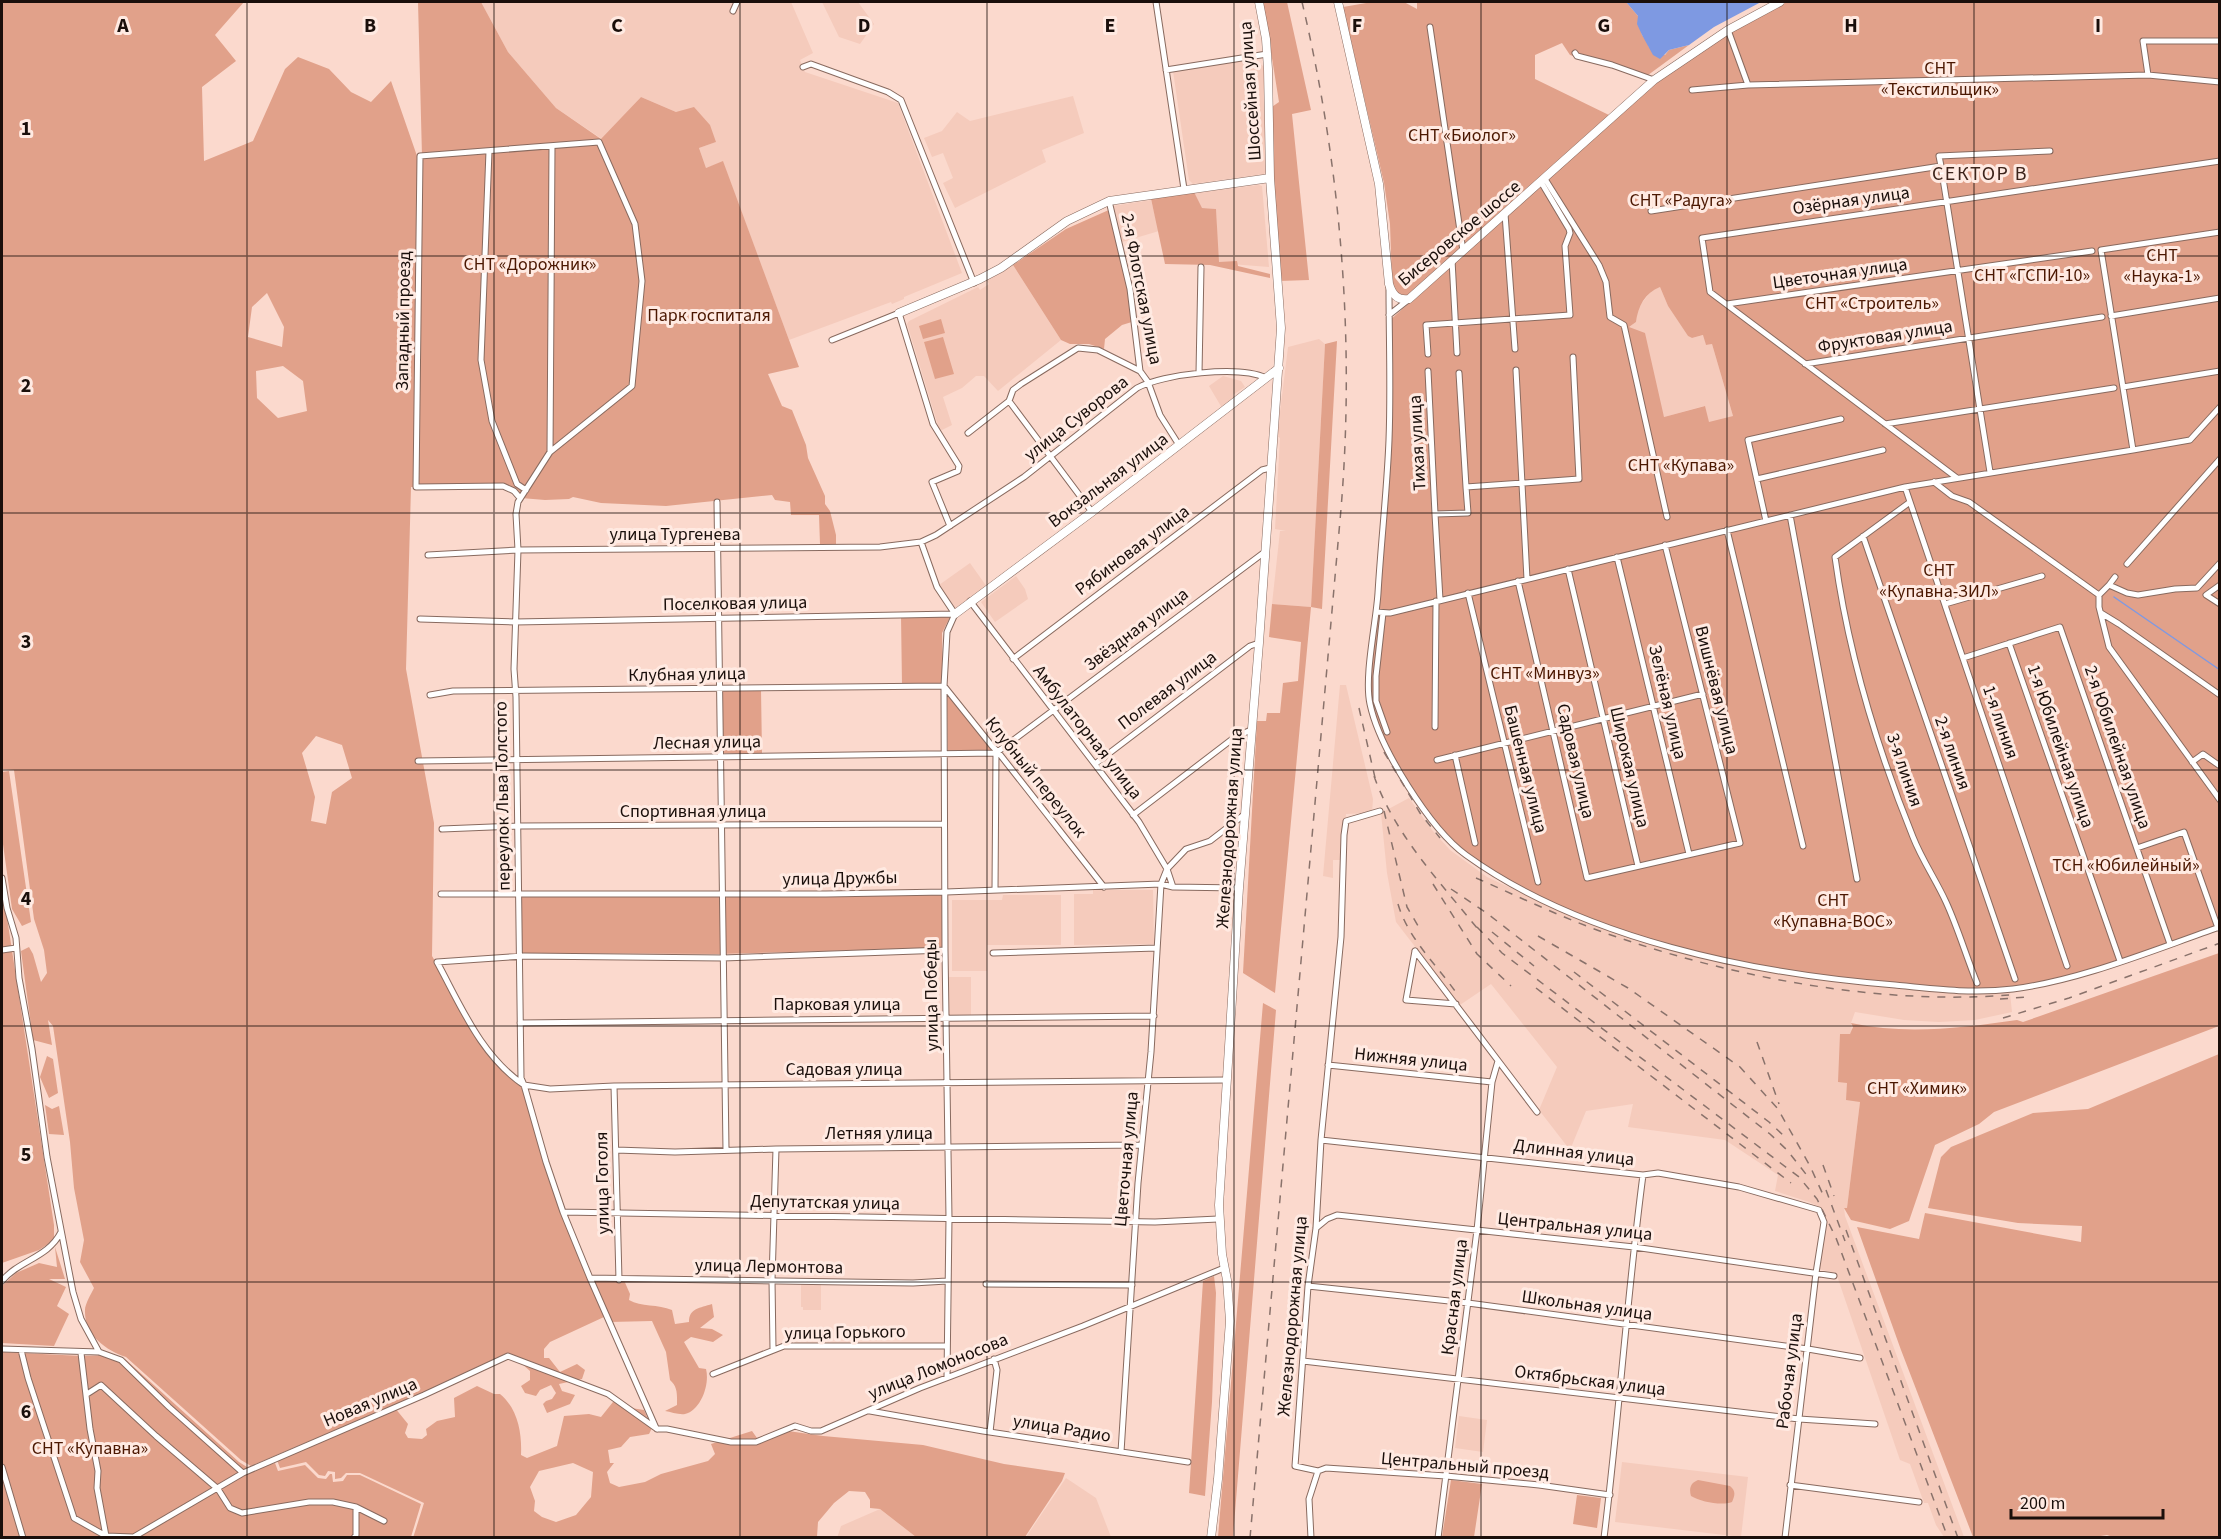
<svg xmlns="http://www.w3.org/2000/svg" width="2221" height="1539" font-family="'Source Sans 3',sans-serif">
<rect width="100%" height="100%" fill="#fbd9cd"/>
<path fill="#f5cbbc" d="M481 2H791L813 53 800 60 805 72 898 103 962 273 904 297V299L892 304 891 302 789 340 723 162 706 168 699 148 716 142 676 112 641 97 602 139 556 108 508 52Z
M822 2H858L874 24 860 44 839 37Z
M1253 59 1263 66 1265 72 1266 172 1264 174 1193 184 1189 180 1173 71Z
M1073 96 1084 133 1042 150 1046 162 955 208 943 183 953 178 943 153 932 157 924 138 942 131 957 112 970 121Z
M1259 185 1262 186 1269 267 1218 263 1216 209 1201 208 1194 193Z
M1151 200 1159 231 1122 242 1113 206Z
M1013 265 1061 340 998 391 984 376H976L962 388 943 397 952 425 942 430 939 429 907 324 909 321 978 287 980 290 989 284 987 281Z
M1660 287 1668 306 1688 336 1692 338 1704 335 1706 345 1712 344 1733 416 1709 423 1704 406 1664 417 1629 327 1636 322 1638 308 1652 290Z
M1319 339 1325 344 1311 607 1272 604 1280 531H1286L1275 529 1280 438 1277 436 1288 347Z
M1223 376 1241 381 1245 387 1233 395 1235 398 1222 408 1209 386Z
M970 563 987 587 956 609 939 585Z
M1016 576 1025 589 1028 599 995 622 981 602Z
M1340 685H1346L1373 799 1372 813 1346 814 1341 860H1333V878L1323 876Z
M1409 798 1432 830 1450 850 1487 877 1578 919 1695 956 1824 981 1956 994 2010 993 2012 1012 1975 1020 1939 1022 1904 1020 1855 1012 1851 1023 1852 1031 1850 1034H1840L1847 1083 1860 1102 1847 1208H1844L1845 1216 1964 1537H1944L1936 1525 1928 1503H1924L1910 1464 1900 1460 1836 1273 1818 1269 1824 1231 1827 1228 1820 1207 1809 1202 1775 1191 1778 1175 1725 1140 1628 1127 1633 1104 1586 1111 1570 1150 1539 1110 1557 1067 1491 984 1460 1005 1396 922 1387 873 1381 813Z
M1093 890H1153L1154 944 1074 945V894H1093Z
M1003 895H1061V945H987V971H952V900H1002Z
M947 977H971V1015H948Z
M801 1283H821V1310H803V1307H801Z
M1459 1416 1487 1420 1483 1452 1455 1448Z
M1622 1462 1748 1477 1741 1537 1615 1522Z
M1066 1478 1096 1498 1111 1537H1026Z
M880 1509 916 1537 837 1538 841 1526Z"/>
<path fill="#e1a18a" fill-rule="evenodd" d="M2 2H244L215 35 236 61 202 87 204 161 253 141 285 69 298 57 329 69 351 92 371 102 391 81 417 156H422L418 2H481L508 52 556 108 601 139 641 97 676 112 694 107 710 125 716 142 699 148 706 168 723 161 799 367 768 374 782 406 792 410 806 445 808 458 825 496V504L830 511 836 535V544H820L819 515H791L790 502 775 500 772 495 666 506 601 503 573 497 569 499 545 500 521 498 503 486 411 487 406 669 434 823 432 956 483 1041 511 1074 525 1084 540 1141 590 1275 623 1278 630 1294 629 1300C641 1307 658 1304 672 1310L675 1324 689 1322C689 1308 700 1308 712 1304L714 1317 700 1328 712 1329 723 1335 713 1342 691 1337 684 1342 699 1368 706 1369C710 1384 701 1410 685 1414 679 1415 671 1412 665 1411L677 1405C677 1395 678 1387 670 1380L666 1352 652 1321 610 1322 604 1317 550 1342 544 1349V1358H549L560 1372 577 1364 585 1370 582 1379 559 1384 562 1391 575 1395 570 1404 547 1413 543 1404 546 1401 552 1399 556 1393 551 1385 540 1390 536 1396 525 1393 521 1386 530 1380V1371L511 1354H505L462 1376 251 1466 241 1460 126 1357C106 1350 84 1335 85 1310 85 1304 91 1294 94 1288L80 1262 84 1240 74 1188 70 1142 53 1026 48 1020 52 1045 33 1040 21 951 29 947 33 954 41 982 47 973 44 950 34 919 14 770 2 769ZM267 293 284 327 282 347 248 337 252 307ZM283 366 303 381 307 411 278 418 257 398 256 371ZM316 736 342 745 352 778 332 792 326 824 311 821 315 797 302 753Z
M1263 2H1287L1311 110 1292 114 1309 280 1279 281 1269 109 1279 102Z
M1372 2H1404L1417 9V2H1626L1638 16 1642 35 1646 40 1649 47 1665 55 1669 50 1689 45 1644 78 1570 55 1562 43 1535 55V79L1611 116 1407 296C1398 296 1395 292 1392 283L1390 224 1384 183 1343 7Z
M1787 2H2219V927L2062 979 2015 988 1980 991 1832 980 1739 963 1648 940 1539 898 1463 853 1439 830 1407 783 1380 736 1369 702 1389 442V321L1656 83 1729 33ZM1660 287 1668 306 1688 336 1692 338 1703 335 1706 345 1712 344 1733 416 1709 422 1705 406 1664 417 1645 333 1629 327 1636 322C1638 306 1645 293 1660 287Z
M1192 188 1202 208 1216 209 1219 262 1237 261 1238 266 1270 274V278L1210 265 1165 264 1150 194Z
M1111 209 1135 321 1122 325 1105 339 1104 349 1089 344H1070L1061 340 1013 265 1066 229Z
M941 319 945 333 923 339 919 326Z
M943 337 954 374 935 379 924 342Z
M1337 341 1322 609 1311 607 1275 993 1243 973 1257 721H1266L1267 713H1280L1283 683 1298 681 1301 642 1269 637 1272 604 1311 607 1325 344Z
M951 615 942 633 943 685H902L901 616Z
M761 690 762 753H723L722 691Z
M947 693 992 749 991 750 948 752Z
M9 771 31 922 22 926 12 909 2 837V772Z
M2 885 54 1225V1240L39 1250 2 1263Z
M943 895V948L719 954 521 953 522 897Z
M2219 953V1026L1994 1112 1979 1124 1935 1145 1909 1221 1890 1229 1851 1220 1844 1208H1847L1860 1102 1846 1100 1847 1083 1838 1082 1840 1034H1850L1853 1027 1851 1023C1906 1035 1961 1028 2017 1020L2023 1022Z
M1263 1003 1276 1010 1233 1537H1218Z
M2219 1054V1537L2116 1538 2107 1535 2088 1538 1973 1537 1901 1350 1857 1227 1919 1239 1925 1213 2081 1242 2082 1226 2018 1223 1928 1208 1941 1157 1951 1147 2033 1113 2088 1109Z
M47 1056 53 1059 58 1093 49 1098 40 1077Z
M45 1105 52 1109 59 1106 64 1135 49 1134Z
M55 1247 65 1279H49L66 1287 57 1306 69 1314 54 1346 2 1343V1286L16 1273 39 1263 57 1267Z
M1214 1276 1216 1293 1212 1402 1205 1496 1189 1493 1203 1281Z
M2 1352 82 1356 111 1355 125 1359 239 1462 250 1469 275 1463 278 1471 305 1465 318 1478 326 1479 330 1474H332L333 1482 343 1481 347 1475H360L421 1504 411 1537 2 1538Z
M477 1386 494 1394H500C518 1409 522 1433 521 1455L527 1458 557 1446 564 1416 589 1414 601 1417 613 1402 619 1401 631 1408 644 1410 652 1428 649 1434 630 1437 621 1447 608 1450 610 1463H614L607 1472 610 1483 619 1487 645 1482 661 1474 708 1461 715 1454 711 1444 752 1431 757 1438 781 1430 823 1436 923 1445 1004 1464 1065 1473 1062 1481 1025 1537H916L880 1509 870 1508V1500L865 1492 849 1491 834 1503 818 1522 817 1537 413 1538 424 1503 360 1473H346L341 1478 335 1479V1472L328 1471 325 1476 319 1475 306 1462 280 1468 277 1460 395 1408 408 1424 405 1433 408 1438 422 1439 427 1435 426 1429 437 1421 455 1417 454 1398ZM573 1463 593 1472 591 1497 576 1515 556 1522 542 1517 534 1511 535 1501 530 1487 539 1471Z
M1451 1480 1482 1484 1474 1537H1442Z
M1698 1480 1730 1486C1736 1491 1735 1495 1732 1502 1722 1506 1701 1502 1691 1496 1689 1489 1690 1483 1698 1480Z
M1577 1495 1601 1498 1597 1528 1573 1524Z"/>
<path fill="#7e99e2" d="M1626 2H1761L1714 27 1689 45 1669 50 1660 59 1653 55 1642 35 1637 24 1638 16Z"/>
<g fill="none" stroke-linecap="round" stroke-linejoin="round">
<path stroke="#7e99e2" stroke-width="1.5" d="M2114 597 2220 670"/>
<g stroke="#886a5f" stroke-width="7">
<path id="street" d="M1156 2 1184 189
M733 11 737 2
M1430 27 1463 251
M1728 30 1748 85 2148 75 2220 82
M1575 53 1577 56 1612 65 1654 80
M803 67 811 64 888 92 901 100 974 283
M1166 70 1267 54
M2148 75 2143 41H2220
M1692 90 1748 85
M489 151 481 360 492 421 517 484 526 490
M1941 166 1939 156 2050 151
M1545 179 1599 265 1606 282 1610 317 1624 325 1667 517
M1109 201 1130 289 1140 371 1148 382 1160 415 1179 445
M1651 211 1941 166 1990 472
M1505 214 1515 349
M1452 260 1457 353
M1389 287C1389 338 1391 389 1389 440 1387 491 1381 542 1378 593 1376 624 1364 676 1370 704 1379 747 1430 829 1466 855 1582 939 1754 974 1895 985 1934 989 1973 994 2013 989 2082 980 2153 950 2220 927
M1727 304 2092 251
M1389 315 1408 300
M2111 316 2220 298
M832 340 899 313 933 424 959 466 958 471 932 482 950 526
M1428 354 1426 325 1570 315 1565 246 1570 233 1569 229 1541 182
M1805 364 2102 317
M1516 370 1527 579
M1428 371 1435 514
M1199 373 1201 267
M1459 373 1466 487
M2123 387 2220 371
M1009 401 1092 512
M1885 424 2114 388
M968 433 1009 401 1013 390 1021 384 1078 348 1098 350 1140 371
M2133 450 2190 440 2220 407
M550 452 552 146
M1957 478 1710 292 1702 238 2220 161
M1757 479 1883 450
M1934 482 1952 496 1969 502 2099 595V607L2109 647 2220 800
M1905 487 2067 966
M520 498 514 491 503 486 416 487 420 156 599 142 635 224 642 281 632 386 550 452 518 502 516 514 518 550 514 669 516 697 521 1078 524 1085 550 1089 614 1086 1226 1080
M717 502 726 1150
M1910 502 1835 557C1848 652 1877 748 1913 837 1922 860 1936 880 1946 902 1958 928 1966 956 1977 983
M1790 515 1857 879
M1766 521 1748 440 1841 419
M1727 530 1803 846
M1863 536 2015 979
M921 542 937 587 955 614
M428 555 518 550 880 547 921 542 936 535 1024 477 1137 388C1163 374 1239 365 1266 378
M1617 557 1689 854
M2127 564 2220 459
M1568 569 1638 866
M1518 581 1587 878 1740 843 1665 545
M2109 585 2115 577
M2220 585 2206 595 2220 604
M1468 593 1538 882
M2099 595 2109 585 2127 593 2138 595 2175 589 2197 588 2220 563
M1440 600 1435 514 1468 513 1466 487 1579 479 1573 357
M970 601 1139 822 1167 869 1173 887
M1945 604 2042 576
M1376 612 1390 613 1905 487 2133 450 2101 250 2220 232
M1383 613 1376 676V701L1387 732
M2101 613 2119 624 2220 695
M420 619 515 622 955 614
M2009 643 2120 961
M1963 658 2060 627 2170 944
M1013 659 1262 470 1270 468
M430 695 453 691 944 686 992 746 998 752 1104 887
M1435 727 1436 601
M996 753 1266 551
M1455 755 1475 843
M1437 760 1703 694
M418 761 996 753
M2192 762 2203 754 2220 766
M1095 764 1250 646 1259 643
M1380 811 1346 821 1344 835 1341 937 1321 1140 1316 1228 1308 1286 1295 1466 1318 1471 1326 1468 1446 1476 1539 1485 1610 1495
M1133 815 1235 737 1251 730
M442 829 519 826 944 824
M2137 848 2184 832 2218 928
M2 878 7 908 16 938 19 978 32 1049 47 1157 73 1292 81 1319 99 1352
M995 890 996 753
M441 894H826L946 892 1161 884 1173 887 1239 888
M2 950 16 948
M945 950 723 958 524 956 437 962C461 1006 481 1056 524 1085L546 1162 563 1212 1155 1222 1218 1219
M1415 951 1537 1112
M1415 951 1406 1000 1456 1004
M993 953 1157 948
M520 1023 1154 1016
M1328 1065 1492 1082
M614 1086 619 1280
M1321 1140 1643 1175 1658 1173 1739 1187 1819 1210 1824 1222 1816 1273 1785 1538
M616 1150 675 1152 776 1149 1141 1145
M563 1212 590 1278 656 1428
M1316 1228 1327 1219 1337 1215 1634 1247 1834 1276
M590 1278 913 1283 947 1281
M2 1281C19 1260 48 1258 61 1232
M986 1284 1132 1285
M1308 1286 1468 1303 1808 1349 1860 1358
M2 1349 99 1352 121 1360 169 1407 243 1473
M773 1349 772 1280 776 1149
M21 1350 28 1378 74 1518 106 1536
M81 1353 90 1429 98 1471 97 1488 106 1536 133 1537
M1303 1361 1799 1419 1875 1424
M713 1374 784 1346H947
M947 1377 949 1218 945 950 944 686 947 632 955 614
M87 1394 101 1385 156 1436 218 1489 230 1508 242 1513 309 1502H333L356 1507 384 1521
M870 1411 983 1431 1188 1462
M657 1429H667L731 1442H756L795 1426 811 1431H821L920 1388 1083 1326 1224 1268
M990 1432 997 1370 994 1359
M1121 1452 1138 1183 1151 1052 1161 884 1167 869 1186 849 1210 841 1245 814
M2 1467 23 1538
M1790 1485 1919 1502
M132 1538 243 1473 424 1395 508 1356 608 1394 657 1429
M354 1538 356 1535V1507
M1311 1538 1309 1499 1318 1471
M1438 1538 1477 1230 1492 1082 1498 1061
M1604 1538C1619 1417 1627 1296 1643 1175"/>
</g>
<g stroke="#886a5f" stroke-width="9">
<path id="secondary" d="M1338 2 1379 184 1389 284C1392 294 1397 301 1409 299L1654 80 1728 30 1780 2
M899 313 980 279 1001 268 1067 221 1109 201 1270 178
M955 614 1092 512 1279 368
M1211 1538 1218 1479 1230 1321 1227 1280 1222 1254 1219 1205 1239 888 1259 643 1281 328 1270 178 1268 69 1266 39 1259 2"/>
</g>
<use href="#street" stroke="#fff" stroke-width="5"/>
<use href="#secondary" stroke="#fff" stroke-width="8"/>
<path stroke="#89726b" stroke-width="1.5" stroke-dasharray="8 8" stroke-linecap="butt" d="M1359 708 1376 782
M1384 752 1420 813 1440 838
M1374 776C1395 836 1442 884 1481 933
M1384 811 1407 907 1421 931
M1476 878C1524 899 1573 923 1623 939 1741 979 1885 1005 2009 995
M1433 884 1477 954 1511 986
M1451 889 1488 914 1770 1134 1787 1150 1809 1178
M1398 904C1408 938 1435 963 1455 991
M1477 927 1502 953 1799 1177 1817 1199 1836 1238 1948 1538
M1492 932 1534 966
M1538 936 1628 988 1740 1067 1778 1109 1810 1166 1825 1199
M1574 972 1769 1122 1784 1136
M1536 988 1791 1183
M2000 999 2027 997
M2003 1018 2069 998 2220 943
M1757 1042 1779 1104
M1823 1165 1834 1196
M1826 1190 1845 1241
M1846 1230 1958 1538
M1250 1538 1341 509C1355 340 1341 167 1302 2"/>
</g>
<path fill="none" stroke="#1a0f0b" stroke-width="1.5" stroke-opacity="0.55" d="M247 2V1538M494 2V1538M740 2V1538M987 2V1538M1234 2V1538M1481 2V1538M1727 2V1538M1974 2V1538M2 256H2220M2 513H2220M2 770H2220M2 1026H2220M2 1282H2220"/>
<g text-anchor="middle" stroke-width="6" stroke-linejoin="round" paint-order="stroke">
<g font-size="18" fill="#4b1701" stroke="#ffeae2">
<text x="1940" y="74">СНТ<tspan x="1940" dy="21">«Текстильщик»</tspan></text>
<text x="1462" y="141">СНТ «Биолог»</text>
<text x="1681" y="206">СНТ «Радуга»</text>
<text x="2162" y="261">СНТ<tspan x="2162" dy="21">«Наука-1»</tspan></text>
<text x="530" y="270">СНТ «Дорожник»</text>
<text x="2032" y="281">СНТ «ГСПИ-10»</text>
<text x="1872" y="309">СНТ «Строитель»</text>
<text x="709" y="321">Парк госпиталя</text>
<text x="1681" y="471">СНТ «Купава»</text>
<text x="1939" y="576">СНТ<tspan x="1939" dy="21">«Купавна-ЗИЛ»</tspan></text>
<text x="1545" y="679">СНТ «Минвуз»</text>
<text x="2126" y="871">ТСН «Юбилейный»</text>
<text x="1833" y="906">СНТ<tspan x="1833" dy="21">«Купавна-ВОС»</tspan></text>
<text x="1917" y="1094">СНТ «Химик»</text>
<text x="90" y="1454">СНТ «Купавна»</text>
</g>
<g font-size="18" fill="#1a0f0b" stroke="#ffeae2">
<text transform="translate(1250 91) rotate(-94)" y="6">Шоссейная улица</text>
<text transform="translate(1851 200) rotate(-8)" y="6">Озёрная улица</text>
<text transform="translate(1459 233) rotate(-40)" y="6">Бисеровское шоссе</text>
<text transform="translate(1840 273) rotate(-8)" y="6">Цветочная улица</text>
<text transform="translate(1142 289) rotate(79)" y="6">2-я Флотская улица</text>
<text transform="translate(403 321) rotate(-89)" y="6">Западный проезд</text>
<text transform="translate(1885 336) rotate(-9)" y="6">Фруктовая улица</text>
<text transform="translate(1076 418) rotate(-38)" y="6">улица Суворова</text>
<text transform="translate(1417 443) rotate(-93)" y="6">Тихая улица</text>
<text transform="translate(1108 480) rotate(-37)" y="6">Вокзальная улица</text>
<text x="675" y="540">улица Тургенева</text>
<text transform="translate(1132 550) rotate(-37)" y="6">Рябиновая улица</text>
<text transform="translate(735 603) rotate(-1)" y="6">Поселковая улица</text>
<text transform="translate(1136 629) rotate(-37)" y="6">Звёздная улица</text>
<text transform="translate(687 674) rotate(-1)" y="6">Клубная улица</text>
<text transform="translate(1167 690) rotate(-37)" y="6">Полевая улица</text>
<text transform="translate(1717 690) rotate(76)" y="6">Вишнёвая улица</text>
<text transform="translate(1668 702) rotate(77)" y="6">Зелёная улица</text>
<text transform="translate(2001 722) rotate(71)" y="6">1-я линия</text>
<text transform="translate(1088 732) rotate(52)" y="6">Амбулаторная улица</text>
<text transform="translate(707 742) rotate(-1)" y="6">Лесная улица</text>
<text transform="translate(2061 746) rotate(71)" y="6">1-я Юбилейная улица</text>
<text transform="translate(2118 747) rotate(71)" y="6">2-я Юбилейная улица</text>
<text transform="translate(1953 753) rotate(71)" y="6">2-я линия</text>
<text transform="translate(1576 761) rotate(77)" y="6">Садовая улица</text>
<text transform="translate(1630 767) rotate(77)" y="6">Широкая улица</text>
<text transform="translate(1526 769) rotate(76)" y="6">Башенная улица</text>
<text transform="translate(1905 770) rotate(71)" y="6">3-я линия</text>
<text transform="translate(1036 777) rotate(51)" y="6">Клубный переулок</text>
<text transform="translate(502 796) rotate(-91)" y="6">переулок Льва Толстого</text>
<text x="693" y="817">Спортивная улица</text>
<text transform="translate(1229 828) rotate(-86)" y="6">Железнодорожная улица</text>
<text transform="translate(840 878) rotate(-1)" y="6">улица Дружбы</text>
<text transform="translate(931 995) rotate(-91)" y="6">улица Победы</text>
<text x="837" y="1010">Парковая улица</text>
<text transform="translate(1411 1059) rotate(6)" y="6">Нижняя улица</text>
<text x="844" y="1075">Садовая улица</text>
<text x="879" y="1139">Летняя улица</text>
<text transform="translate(1574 1152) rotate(7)" y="6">Длинная улица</text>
<text transform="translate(1126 1159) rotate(-85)" y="6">Цветочная улица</text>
<text transform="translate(602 1183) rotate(-91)" y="6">улица Гоголя</text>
<text transform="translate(825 1202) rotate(1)" y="6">Депутатская улица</text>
<text transform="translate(1575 1226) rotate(6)" y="6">Центральная улица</text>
<text transform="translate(769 1266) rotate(1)" y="6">улица Лермонтова</text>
<text transform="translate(1454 1297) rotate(-83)" y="6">Красная улица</text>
<text transform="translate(1587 1305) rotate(8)" y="6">Школьная улица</text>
<text transform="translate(1292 1316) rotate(-85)" y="6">Железнодорожная улица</text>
<text transform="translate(845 1332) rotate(-1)" y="6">улица Горького</text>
<text transform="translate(938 1366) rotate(-22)" y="6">улица Ломоносова</text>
<text transform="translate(1789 1371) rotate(-83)" y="6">Рабочая улица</text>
<text transform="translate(1590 1380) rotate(7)" y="6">Октябрьская улица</text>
<text transform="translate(370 1402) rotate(-23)" y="6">Новая улица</text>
<text transform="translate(1062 1428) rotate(9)" y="6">улица Радио</text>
<text transform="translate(1465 1465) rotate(5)" y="6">Центральный проезд</text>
</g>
<g font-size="20" letter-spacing="1.5" fill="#3d241b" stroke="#ffeae2">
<text x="1980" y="180">СЕКТОР В</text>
</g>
</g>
<g font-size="20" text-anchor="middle" font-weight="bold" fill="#1a0f0b" stroke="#ffeae2" stroke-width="6" stroke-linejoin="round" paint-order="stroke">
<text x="123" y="32">A</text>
<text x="370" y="32">B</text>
<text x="617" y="32">C</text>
<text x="864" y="32">D</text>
<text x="1110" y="32">E</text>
<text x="1357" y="32">F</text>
<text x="1604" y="32">G</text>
<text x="1851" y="32">H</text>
<text x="2098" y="32">I</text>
<text x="26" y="135">1</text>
<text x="26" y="392">2</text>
<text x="26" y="648">3</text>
<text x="26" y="905">4</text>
<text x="26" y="1161">5</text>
<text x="26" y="1418">6</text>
</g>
<rect width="2221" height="1539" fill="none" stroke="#1a0f0b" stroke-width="6"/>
<path d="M2011 1509v9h152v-9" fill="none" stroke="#1a0f0b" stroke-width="3"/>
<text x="2020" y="1509" font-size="18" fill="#1a0f0b" stroke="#ffeae2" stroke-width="4.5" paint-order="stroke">200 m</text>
</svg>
